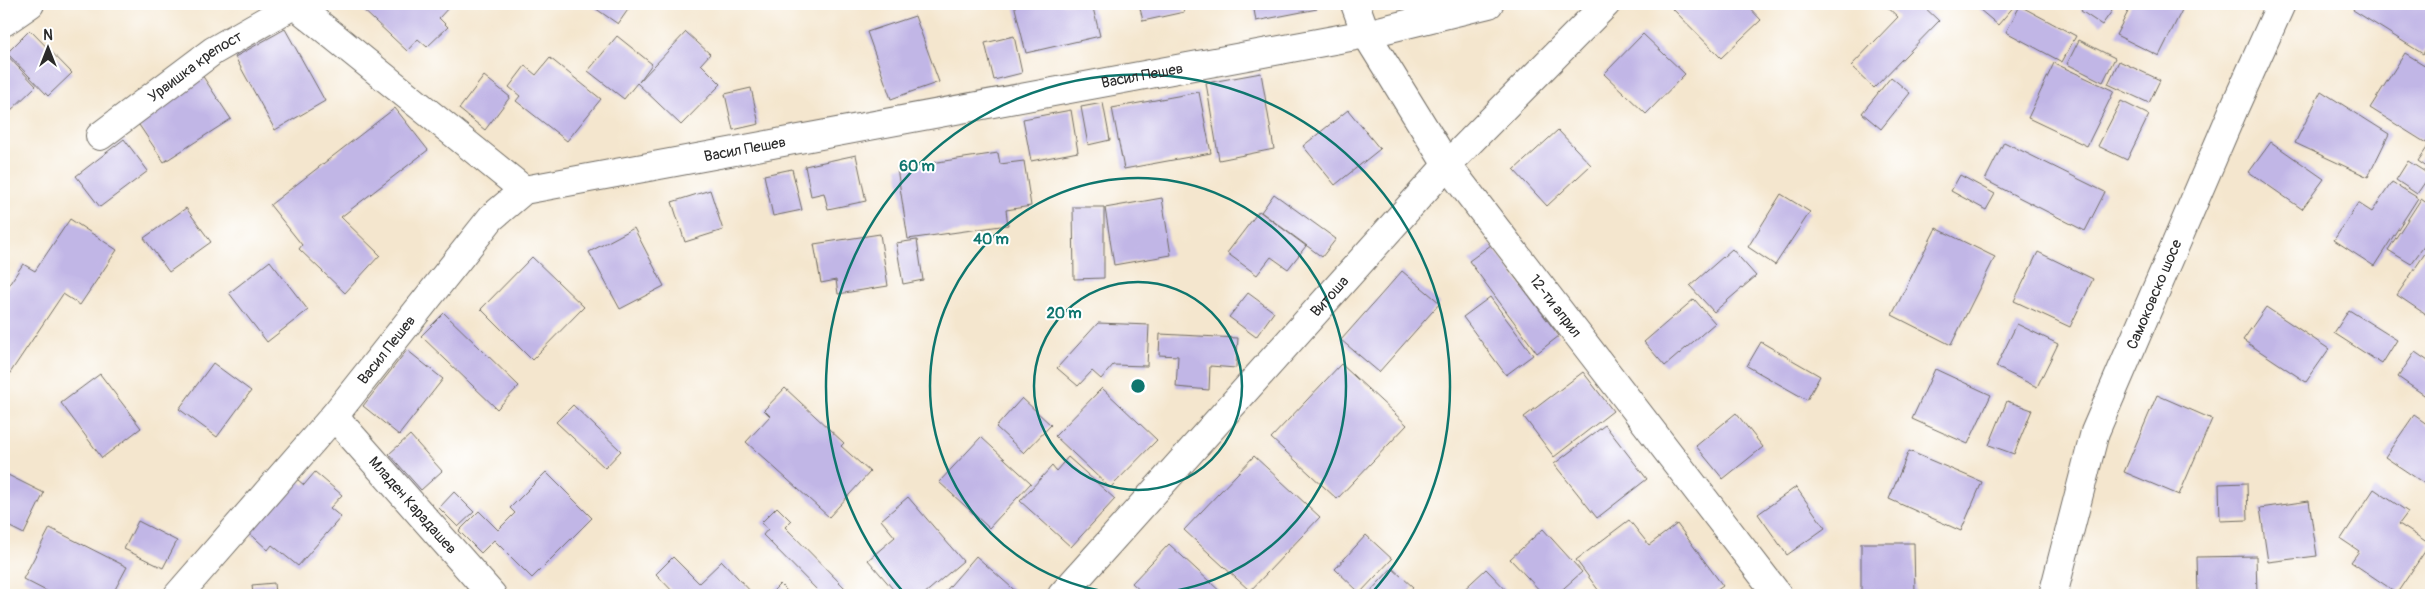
<svg xmlns="http://www.w3.org/2000/svg" width="2435" height="599" font-family="Pangolin,sans-serif">
<rect width="100%" height="100%" fill="#fff"/>
<filter id="ink" filterUnits="userSpaceOnUse"><feTurbulence type="fractalNoise" baseFrequency=".02" numOctaves="2"/><feDisplacementMap in="SourceGraphic" scale="10" xChannelSelector="R" yChannelSelector="G"/><feConvolveMatrix kernelMatrix="1 2 1 2 8 2 1 2 1" color-interpolation-filters="sRGB"/></filter>
<filter id="wash" filterUnits="userSpaceOnUse"><feTurbulence type="fractalNoise" baseFrequency=".0096" numOctaves="4" result="noise"/><feDisplacementMap in="SourceGraphic" scale="20" xChannelSelector="R" yChannelSelector="G"/><feGaussianBlur stdDeviation="1.12" result="paint"/><feColorMatrix in="noise" values="0 0 0 0 0 0 0 0 0 0 0 0 0 0 0 0 0 1.4 0 .05"/><feComposite in="paint" operator="in"/></filter>
<g filter="url(#wash)">
<rect width="100%" height="100%" fill="#f4e6ce"/>
<g id="blocks">
<path fill="#c1b6e6" d="M361 4H448L450 6 439 18 448 27 427 47 418 39 407 51 359 6Z
M589 4H632L618 24Z
M1014 4H1092L1100 36 1026 53Z
M1139 4H1193L1183 7 1184 12 1143 21Z
M1253 4H1316L1317 9 1256 21Z
M1668 4H1746L1761 20 1721 58Z
M1884 4H1921L1939 21 1874 88 1851 66 1898 17Z
M1973 4H2016L1998 25Z
M2085 4H2108L2114 8 2102 25 2081 11Z
M2132 4H2174L2183 8 2159 56 2116 35Z
M2356 4H2431V40L2423 54 2353 10Z
M2020 6 2076 36 2062 62 2006 32Z
M915 16 939 82 891 99 867 32Z
M285 29 325 101 275 130 235 57Z
M30 30 72 73 48 96 7 53Z
M686 32 710 54 701 64 721 84 681 125 637 83 624 99 588 71 617 36 652 64 639 82Z
M1643 34 1685 74 1646 114 1604 74Z
M1014 36 1022 73 994 80 985 43Z
M2079 40 2115 58 2103 82 2067 64Z
M4 52 36 86 4 117Z
M2405 53 2431 69V135L2426 143 2370 108Z
M550 58 601 99 567 141 516 101 520 96 509 87 525 66 536 75Z
M2119 61 2160 80 2149 103 2108 84Z
M2054 63 2114 91 2087 146 2028 118Z
M1261 73 1274 149 1219 160 1206 83Z
M202 75 231 119 164 162 135 119Z
M484 76 510 97 485 130 459 109Z
M1891 77 1910 93 1881 129 1862 113Z
M751 88 759 124 733 130 725 94Z
M2321 91 2389 134 2368 177 2295 143Z
M1199 92 1211 153 1124 169 1112 108Z
M2121 101 2149 115 2127 160 2098 146Z
M1103 103 1110 140 1088 145 1081 107Z
M395 108 428 150 341 217 380 255 345 293 299 249 302 245 270 205Z
M1071 110 1078 152 1031 161 1023 119Z
M1348 110 1380 149 1335 185 1303 146Z
M1558 130 1591 165 1547 206 1514 170Z
M124 139 148 171 100 207 76 176Z
M2004 142 2105 192 2085 231 1985 180Z
M2271 142 2324 179 2302 209 2249 172Z
M2431 142V170L2418 161Z
M998 153 1000 164 1024 161 1031 206 1006 210 1008 225 908 239 897 168Z
M856 155 866 201 828 209 824 193 811 196 805 166Z
M2408 161 2430 175 2417 194 2396 180Z
M792 169 802 210 773 216 764 175Z
M1960 175 1995 194 1986 210 1951 191Z
M2392 182 2418 198 2374 266 2334 240 2358 203 2372 212Z
M710 190 723 230 685 242 672 202Z
M1274 194 1336 239 1322 257 1261 212Z
M1781 194 1810 212 1775 265 1748 247Z
M1162 198 1171 255 1114 265 1105 208Z
M2421 199 2431 206V237L2411 264 2388 250Z
M1073 207H1104V278L1074 279Z
M186 208 211 242 169 272 144 238Z
M1259 211 1306 246 1288 269 1271 257 1257 275 1227 253Z
M70 219 117 250 80 305 63 294 6 379 4 377V292L23 264 35 271Z
M634 228 664 286 620 309 589 252Z
M1936 228 1995 257 1951 345 1892 315Z
M880 234 888 286 838 294 836 280 821 283 814 244Z
M917 240 923 280 903 284 896 243Z
M1491 245 1559 336 1537 353 1469 261Z
M1732 249 1756 276 1714 312 1690 286Z
M2428 249 2431 251V318L2397 295Z
M2038 252 2093 279 2070 327 2014 301Z
M532 257 584 307 532 360 481 309Z
M270 261 308 310 267 342 229 293Z
M1402 271 1440 303 1379 372 1341 340Z
M1248 293 1274 312 1256 337 1229 317Z
M1490 297 1533 355 1506 375 1463 317Z
M1694 299 1715 323 1665 366 1644 342Z
M2266 307 2329 349 2306 382 2243 340Z
M2349 310 2397 340 2382 364 2334 333Z
M444 313 519 386 497 409 421 336Z
M1098 323 1149 325 1147 366 1113 365 1101 379 1092 371 1078 386 1057 368Z
M2017 324 2058 344 2037 387 1996 367Z
M1160 334 1238 338 1236 368 1210 366 1209 390 1176 387 1178 356 1159 355Z
M1761 342 1820 376 1807 400 1747 366Z
M407 350 443 379 399 435 363 406Z
M2415 352 2431 363 2430 399 2398 377Z
M213 363 251 391 217 437 179 409Z
M1341 364 1407 425 1337 499 1271 438Z
M1935 369 1991 395 1968 444 1912 419Z
M1583 372 1613 411 1554 457 1524 417Z
M100 374 141 428 102 458 61 403Z
M785 388 844 443 841 446 870 472 829 517 746 442 770 416 764 410Z
M1102 388 1157 440 1110 488 1055 436Z
M2157 395 2212 419 2179 495 2124 472Z
M1022 398 1051 425 1024 453 996 427Z
M2007 401 2032 410 2014 454 1989 445Z
M573 405 621 451 605 468 556 422Z
M1736 413 1763 447 1723 479 1696 446Z
M2414 415 2431 427V488L2385 457Z
M1605 425 1647 479 1597 518 1554 464Z
M410 435 442 471 421 490 389 454Z
M981 437 1031 483 989 528 939 482Z
M1909 451 1982 482 1961 531 1889 499Z
M1254 456 1320 517 1250 591 1184 530Z
M1068 457 1115 499 1071 547 1020 501 1052 466 1056 471Z
M315 472 342 495 330 508 341 517 298 566 272 545 268 550 245 529 292 475 304 485Z
M546 472 592 518 532 578 494 540 481 553 459 531 479 511 498 530 515 513 510 508Z
M4 473 44 493 24 534 4 524Z
M2247 483 2248 520 2220 521 2219 484Z
M1796 487 1825 528 1787 555 1758 514Z
M2374 489 2408 512 2399 524 2430 544 2397 593 2351 562 2359 551 2341 539Z
M454 492 474 512 458 527 439 508Z
M908 497 963 561 923 595H898L868 560 895 537 881 520Z
M2309 501 2317 556 2268 562 2260 508Z
M777 507 791 521 785 527 845 588 837 595H822L763 535 768 529 761 523Z
M1629 520 1649 545 1677 524 1723 586 1710 595H1602L1576 560Z
M138 521 177 541 163 568 124 549Z
M50 528 127 567 112 595H54L23 579Z
M1543 529 1582 572 1556 595H1544L1510 559Z
M1366 535 1392 559 1360 593 1335 569Z
M1861 543H1914L1915 593H1861Z
M1169 544 1224 595H1175L1170 591 1166 595H1145L1132 583Z
M976 556 1020 595H947L944 593Z
M2256 556 2257 595H2198L2197 557Z
M673 557 699 583 722 561 754 595H676L656 574Z
M1392 568 1413 587 1406 595H1367Z
M1486 569 1511 595H1458Z
M274 583 275 595H253L252 585Z
M780 584 791 595H769Z"/>
</g>
</g>
<g filter="url(#ink)">
<use href="#blocks" fill-opacity="0" stroke="#716c64" stroke-width="1"/>
<g fill="none" stroke-linecap="round" stroke-linejoin="round">
<g stroke="#716c64" stroke-width="30">
<g id="minor">
<path d="M294 4 524 190"/>
<path id="s1" d="M1355 4 1366 34 1447 165 1778 595"/>
<path d="M4 22 30 4"/>
<path id="s2" d="M100 136 213 51 295 4"/>
<path id="s3" d="M334 416 492 595"/>
<path id="s4" d="M178 595 334 416 491 218 524 190 1366 34 1489 4"/>
<path id="s5" d="M1062 595 1447 165 1606 4"/>
</g>
</g>
<g stroke="#716c64" stroke-width="30">
<g id="major">
<path id="s6" d="M2053 595 2095 432 2235 106 2281 4"/>
</g>
</g>
<use href="#minor" stroke="#fff" stroke-width="28"/>
<use href="#major" stroke="#fff" stroke-width="28"/>
</g>
</g>
<g fill="none" stroke="#0f766e" stroke-width="2.5">
<circle cx="1138" cy="386" r="104"/>
<circle cx="1138" cy="386" r="208"/>
<path d="M906 595A312 312 0 1 1 1370 595"/>
</g>
<g text-anchor="middle" stroke-width="4" stroke-linejoin="round" paint-order="stroke">
<g font-size="15" fill="#2b2b2b" stroke="#fff">
<text dy="5" stroke="none"><textPath href="#s2" startOffset="118">Урвишка крепост</textPath></text>
<text dy="5" stroke="none"><textPath href="#s4" startOffset="1162">Васил Пешев</textPath></text>
<text dy="5" stroke="none"><textPath href="#s4" startOffset="758">Васил Пешев</textPath></text>
<text dy="5" stroke="none"><textPath href="#s6" startOffset="318">Самоковско шосе</textPath></text>
<text dy="5" stroke="none"><textPath href="#s5" startOffset="401">Витоша</textPath></text>
<text dy="5" stroke="none"><textPath href="#s1" startOffset="364">12-ти април</textPath></text>
<text dy="5" stroke="none"><textPath href="#s4" startOffset="322">Васил Пешев</textPath></text>
<text dy="5" stroke="none"><textPath href="#s3" startOffset="119">Младен Карадашев</textPath></text>
</g>
</g>
<circle cx="1138" cy="386" r="8" fill="#0f766e" stroke="#fff" stroke-width="2.5"/>
<g font-size="15" text-anchor="middle" font-weight="bold" fill="#0f766e" stroke="#fff" stroke-width="4" stroke-linejoin="round" paint-order="stroke">
<text x="917" y="171">60 m</text>
<text x="991" y="244">40 m</text>
<text x="1064" y="318">20 m</text>
</g>
<rect width="2435" height="599" fill="none" stroke="#fff" stroke-width="20"/>
<g transform="translate(48 48)" stroke="#ffffff" stroke-width="4" paint-order="stroke">
<path d="M0-4L9 19L0 12L-9 19Z" fill="#2b2b2b"/>
<text y="-8" font-size="14" font-weight="bold" text-anchor="middle" fill="#2b2b2b">N</text>
</g>
</svg>
